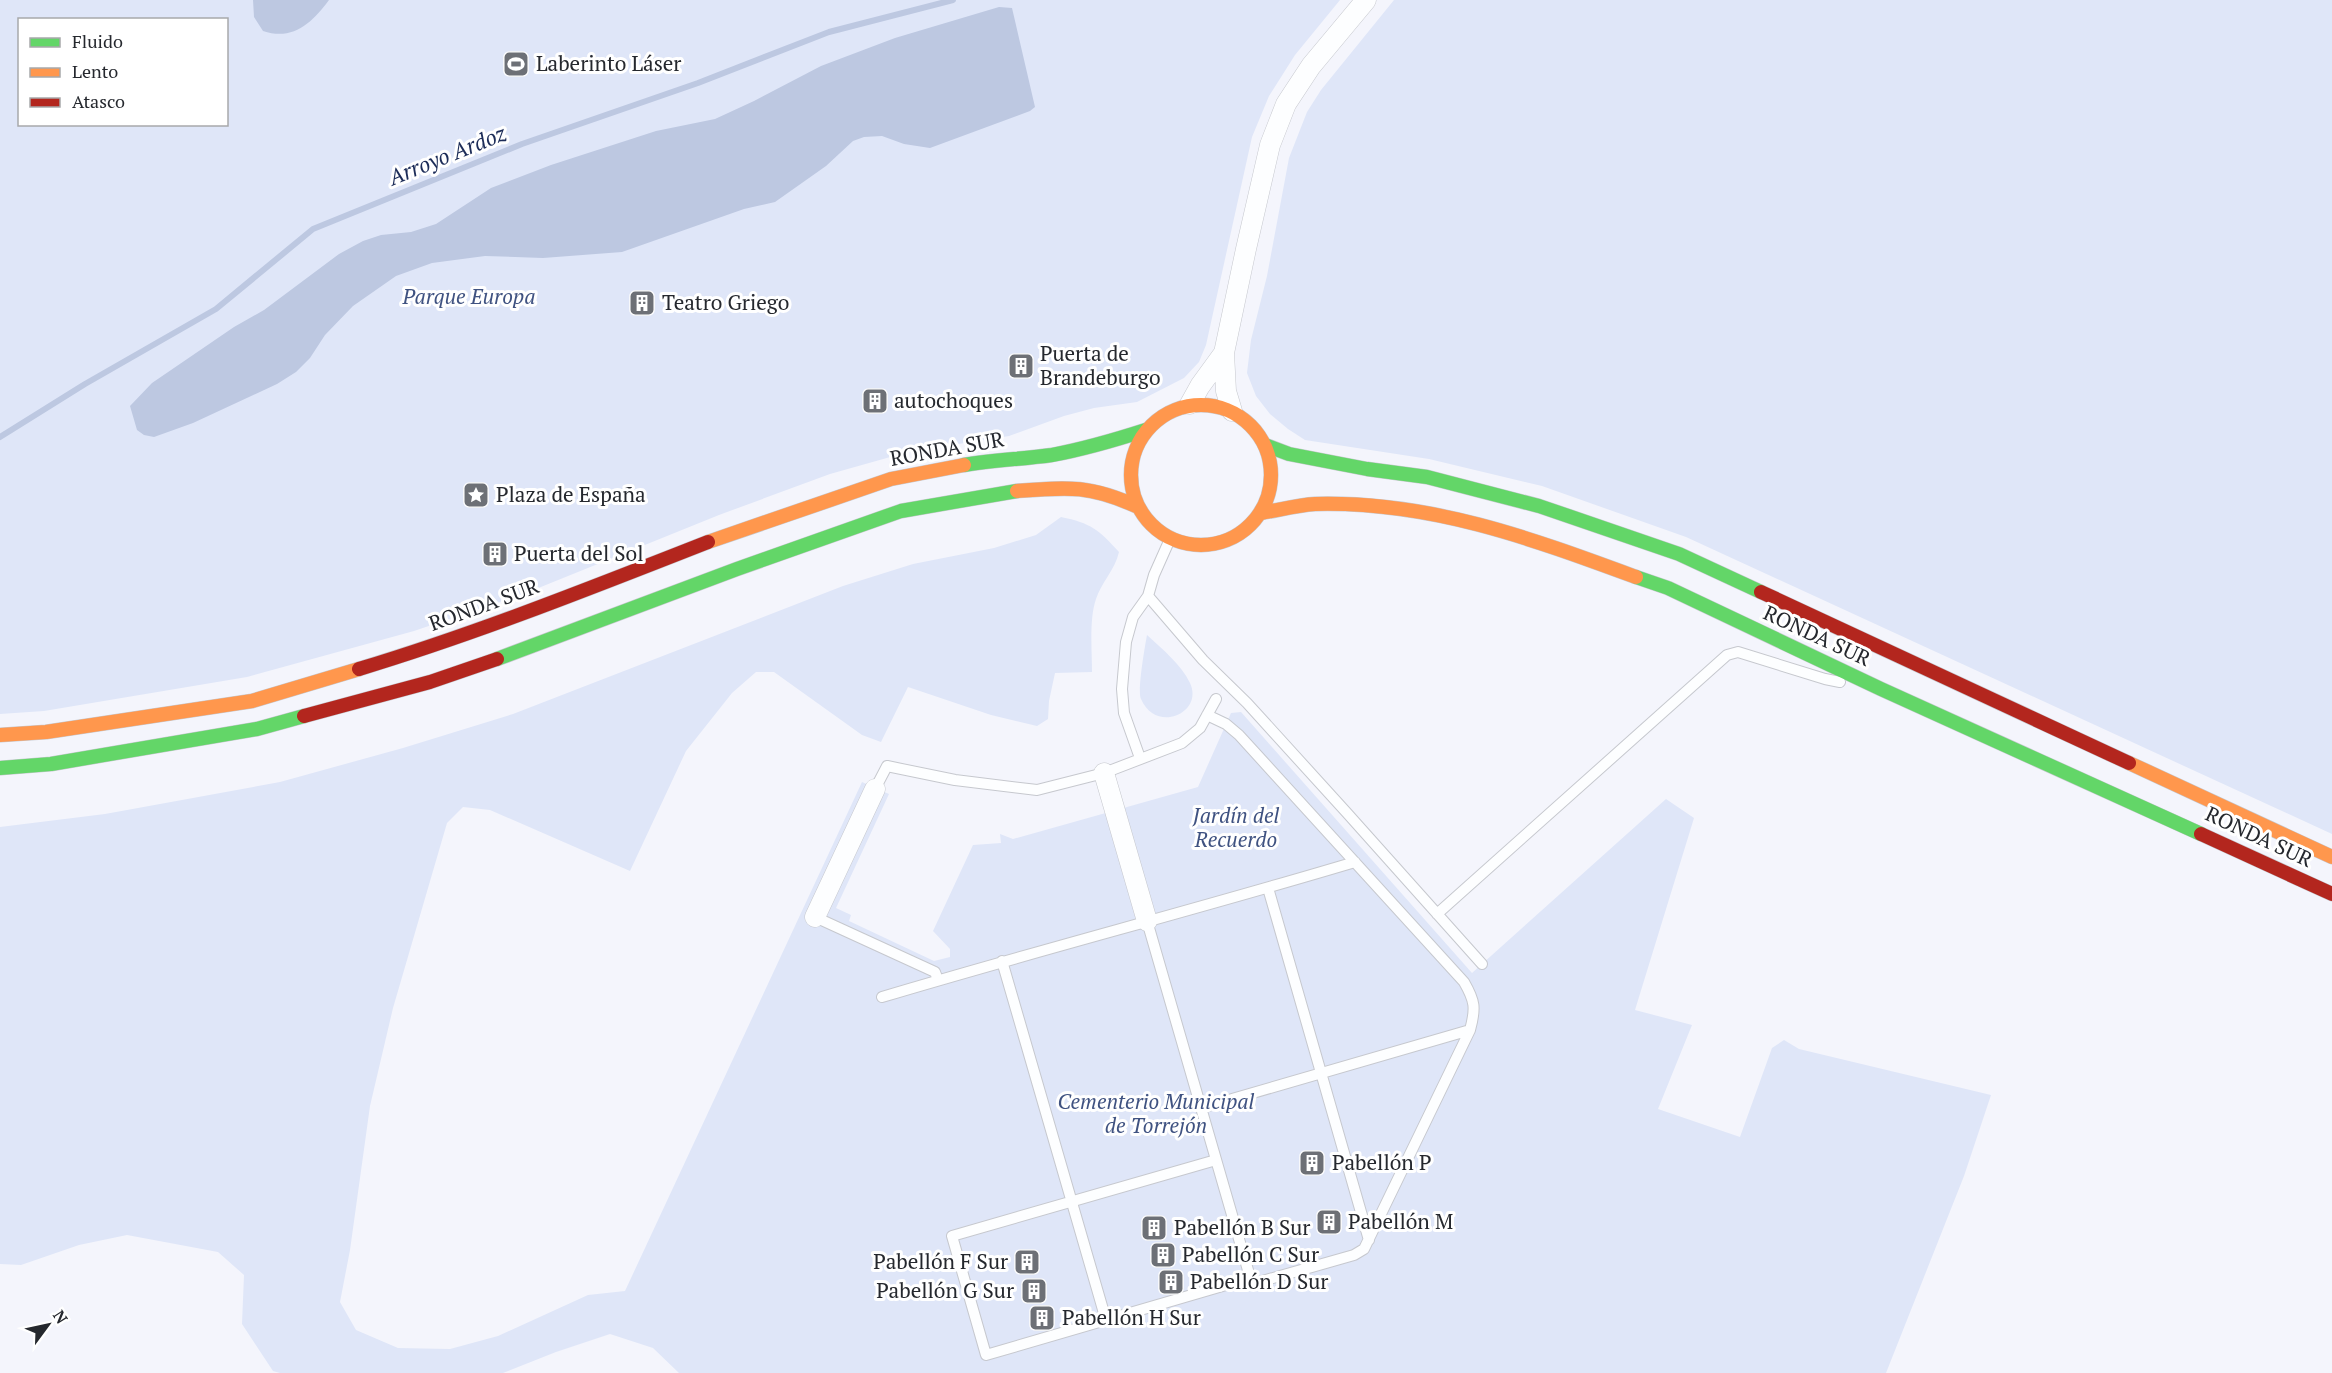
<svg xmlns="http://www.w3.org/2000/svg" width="2332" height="1373" font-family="'PT Serif',serif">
<rect width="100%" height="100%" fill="#f4f5fc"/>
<path fill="#dfe6f8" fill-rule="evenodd" d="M0 0H1340L1295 55 1269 96 1252 137 1206 345 1199 362 1184 378 1137 402 1094 408 1064 416 1009 436 908 452 830 474 719 515 526 593 414 631 247 677 44 711 0 714ZM20 20H226V124H20Z
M1394 0H2332V834L1686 537 1542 486 1429 459 1305 440 1288 429 1270 414 1256 396 1247 373 1251 340 1267 276 1289 158 1307 112 1321 90Z
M1061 517C1091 523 1099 530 1119 552 1115 570 1101 583 1096 599 1089 619 1092 651 1092 672L1055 673 1049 701 1048 719 1037 726 991 715 908 687 881 742 862 735 774 672H756L732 693 686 751 630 871 490 810 463 807 447 823 393 1008 370 1106 350 1250 340 1302 356 1330 398 1348 450 1349 498 1336 588 1295 625 1291 862 782 889 794 836 908 851 915 849 921 934 961 950 957V949L933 931 973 845 1001 843 1000 834 1013 839 1198 787 1231 713 1241 712 1472 973 1666 799 1694 818 1635 1010 1692 1025 1658 1109 1740 1137 1772 1048 1784 1040 1799 1049 1991 1095 1964 1176 1886 1373H679L653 1348 610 1334 556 1352 503 1373H280L273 1371 242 1324 244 1275 218 1252 127 1235 79 1245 21 1265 0 1264V827L105 814 280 782 403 748 513 714 843 586 913 564 994 548 1036 535Z
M1147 635C1162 649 1181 664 1190 683 1204 713 1156 734 1141 699 1137 692 1145 646 1147 635Z"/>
<path fill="#bdc8e1" d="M253 0H329C312 23 293 41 263 31L254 17Z
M999 7 1012 8 1035 107 1030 111 930 148 904 144 882 136 864 137 853 141 826 166 775 202 744 209 622 252 543 258 485 256 432 263 396 276 353 306 325 335 310 358 296 372 277 384 193 423 154 437 144 435 137 430 130 406 152 383 234 327 264 310 339 254 363 241 381 235 411 232 436 224 491 188 551 165 656 131 715 119 754 101 821 66 895 38Z"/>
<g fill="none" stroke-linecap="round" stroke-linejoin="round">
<path stroke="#bdc8e1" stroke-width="6" d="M0 437 85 384 216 309 313 229 522 144 698 83 829 32 953 0"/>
<g stroke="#c6c8ce" stroke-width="12">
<path id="lane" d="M1148 596 1203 660 1247 703 1347 813 1482 964
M1140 758 1124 713 1122 689 1126 642 1133 617 1148 596 1154 575 1170 539
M875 789 887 766 955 780 1037 790 1104 773 1182 743 1200 728 1216 699
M1268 888 1369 1240
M1437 914 1727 655 1738 652 1825 679 1840 682
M815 917 935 972 938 980
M1147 921 1252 1284 1354 1255 1364 1249 1470 1030C1476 1008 1475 1001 1464 982L1239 735 1226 724 1207 715
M1002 961 1106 1320
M882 997C1039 950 1198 909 1355 862
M1201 1108 1470 1030
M1216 1160 952 1236 986 1355 1250 1278"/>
</g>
<g stroke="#c6c8ce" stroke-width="21">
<path id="street" d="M1190 404 1200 386 1224 353
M1232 411 1226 391 1224 353 1246 249 1270 145 1286 104 1311 66 1366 0
M1104 773 1147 921
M815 917 875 789"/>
</g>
<g stroke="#c6c8ce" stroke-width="15">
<path id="fast" d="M1265 445 1289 454 1367 469 1427 477 1539 506 1679 554 1761 592
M964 465C993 460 1023 459 1052 455 1084 449 1115 440 1146 430
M1636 577 1668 588 1881 689 2201 834
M497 659 737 569 901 511 1017 491
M0 768 51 764 257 729 304 716"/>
</g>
<g stroke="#c6c8ce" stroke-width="15">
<path id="slow" d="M1131 475a70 70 0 1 1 140 0a70 70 0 1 1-140 0Z
M1017 491C1069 487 1090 485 1138 507
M1261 513C1279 510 1298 505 1315 504 1430 501 1530 538 1636 577
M708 542 891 479 964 465
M0 735 46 732 252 701 359 669
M2129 763 2332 857"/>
</g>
<g stroke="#c6c8ce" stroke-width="15">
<path id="jam" d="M1761 592 2129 763
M359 669C478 633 593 587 708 542
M304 716 430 682 497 659
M2201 834 2332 894"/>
</g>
<use href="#lane" stroke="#fdfeff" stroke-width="10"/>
<use href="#street" stroke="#fdfeff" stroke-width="20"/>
<use href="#fast" stroke="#63d668" stroke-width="14"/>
<use href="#slow" stroke="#ff974d" stroke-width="14"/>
<use href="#jam" stroke="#b3261e" stroke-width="14"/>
</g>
<defs>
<g id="stadium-square" transform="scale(1.35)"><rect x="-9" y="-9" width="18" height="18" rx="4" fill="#6d7076" stroke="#fff"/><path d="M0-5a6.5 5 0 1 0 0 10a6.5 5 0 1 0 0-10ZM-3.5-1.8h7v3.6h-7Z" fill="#fff"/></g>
<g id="building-square" transform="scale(1.35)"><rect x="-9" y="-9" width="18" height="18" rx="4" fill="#6d7076" stroke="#fff"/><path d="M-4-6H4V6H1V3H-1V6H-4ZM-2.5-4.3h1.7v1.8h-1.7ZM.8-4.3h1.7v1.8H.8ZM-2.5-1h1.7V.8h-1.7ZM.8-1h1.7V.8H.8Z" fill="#fff"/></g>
<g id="sight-square" transform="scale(1.35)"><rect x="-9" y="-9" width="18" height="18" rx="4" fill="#6d7076" stroke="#fff"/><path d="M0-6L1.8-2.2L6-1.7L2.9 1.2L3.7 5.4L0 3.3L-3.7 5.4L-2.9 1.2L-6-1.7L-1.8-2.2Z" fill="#fff"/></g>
</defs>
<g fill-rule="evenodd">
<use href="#stadium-square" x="516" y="64"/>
<use href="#building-square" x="642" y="303"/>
<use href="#building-square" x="1021" y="366"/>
<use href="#building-square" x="875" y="401"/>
<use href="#sight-square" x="476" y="495"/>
<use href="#building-square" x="495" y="554"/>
<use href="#building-square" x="1312" y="1163"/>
<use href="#building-square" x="1329" y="1222"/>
<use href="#building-square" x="1154" y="1228"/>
<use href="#building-square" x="1163" y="1255"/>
<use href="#building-square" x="1027" y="1262"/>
<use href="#building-square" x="1171" y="1282"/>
<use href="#building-square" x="1034" y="1291"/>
<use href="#building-square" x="1042" y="1318"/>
</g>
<g text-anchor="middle" stroke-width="6" stroke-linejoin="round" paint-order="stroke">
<g font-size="21" fill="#25282e" stroke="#fff" text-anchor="start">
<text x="536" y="71">Laberinto Láser</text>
<text x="662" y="310">Teatro Griego</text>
<text x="1040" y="361">Puerta de<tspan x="1040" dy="24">Brandeburgo</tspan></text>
<text x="894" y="408">autochoques</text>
<text x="496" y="502">Plaza de España</text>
<text x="514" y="561">Puerta del Sol</text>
<text x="1332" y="1170">Pabellón P</text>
<text x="1348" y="1229">Pabellón M</text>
<text x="1174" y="1235">Pabellón B Sur</text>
<text x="1182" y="1262">Pabellón C Sur</text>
<text x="1008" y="1269" text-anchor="end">Pabellón F Sur</text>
<text x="1190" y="1289">Pabellón D Sur</text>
<text x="1014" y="1298" text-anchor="end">Pabellón G Sur</text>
<text x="1062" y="1325">Pabellón H Sur</text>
</g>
<g font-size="21" font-style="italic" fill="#3f5281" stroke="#fff">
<text x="469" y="304">Parque Europa</text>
<text x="1236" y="823">Jardín del<tspan x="1236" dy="24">Recuerdo</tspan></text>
<text x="1156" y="1109">Cementerio Municipal<tspan x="1156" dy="24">de Torrejón</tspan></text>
</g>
<g font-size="21" fill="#25282e" stroke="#fff">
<text transform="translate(947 449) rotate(-10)" y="7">RONDA SUR</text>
<text transform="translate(484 605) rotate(-20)" y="7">RONDA SUR</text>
<text transform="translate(1817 636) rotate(25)" y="7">RONDA SUR</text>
<text transform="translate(2259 837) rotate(25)" y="7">RONDA SUR</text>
</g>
<g font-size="22" font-style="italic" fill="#1c2c58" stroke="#fff">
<text transform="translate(447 155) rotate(-22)" y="8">Arroyo Ardoz</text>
</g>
</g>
<rect x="18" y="18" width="210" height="108" fill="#ffffff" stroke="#a8a9ab" stroke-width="1.5"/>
<rect x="30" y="38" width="30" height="9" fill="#63d668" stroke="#a8a9ab" stroke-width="1.5"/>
<text x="72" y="48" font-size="18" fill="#25282e">Fluido</text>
<rect x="30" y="68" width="30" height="9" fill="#ff974d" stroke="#a8a9ab" stroke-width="1.5"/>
<text x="72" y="78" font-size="18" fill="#25282e">Lento</text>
<rect x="30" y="98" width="30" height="9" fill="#b3261e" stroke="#a8a9ab" stroke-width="1.5"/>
<text x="72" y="108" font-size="18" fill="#25282e">Atasco</text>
<g transform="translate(48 1325) rotate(57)" stroke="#ffffff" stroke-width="4.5" paint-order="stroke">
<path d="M0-4.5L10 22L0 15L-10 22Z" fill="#25282e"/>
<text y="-9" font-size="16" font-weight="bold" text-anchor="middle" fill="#25282e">N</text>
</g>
</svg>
